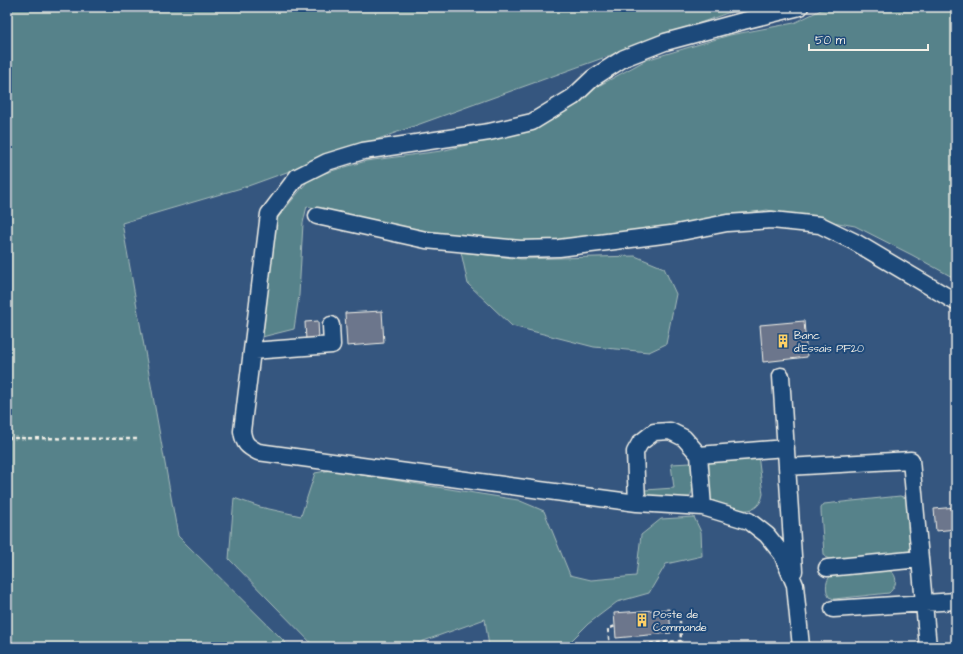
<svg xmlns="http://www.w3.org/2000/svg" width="963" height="654" font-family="'Architects Daughter',sans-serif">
<rect width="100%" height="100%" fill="#1f4a7a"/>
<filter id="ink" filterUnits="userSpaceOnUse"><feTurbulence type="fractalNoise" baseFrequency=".025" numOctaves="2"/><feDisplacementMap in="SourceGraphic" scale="8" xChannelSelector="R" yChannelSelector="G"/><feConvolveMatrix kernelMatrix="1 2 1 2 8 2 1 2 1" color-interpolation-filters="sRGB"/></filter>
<g filter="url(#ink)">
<path fill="#36577f" d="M744 7H956V647H290L178 536 122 223 248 186Z"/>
<path fill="#56828a" stroke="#a5bab9" d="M7 7H744L248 186 122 223 178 536 290 647H7Z
M827 7H956V279L912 255 855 226 767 210 661 227 561 241 505 242 435 232 376 225 307 206 303 223 299 295 294 329 262 337 276 220 311 177 366 161 441 151 534 129 591 90 646 60 730 35 794 23Z
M461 252 521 259 635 256 664 268 676 294 666 344 649 352 594 347 512 326 468 284Z
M758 455 763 494C758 522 726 507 710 499L706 460Z
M691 463C692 475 697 489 688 498L647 496 645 490 674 488 671 464Z
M331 470 518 500 544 511 570 575 591 580 636 576 641 535 661 519 694 517 701 532 702 556 666 564 649 593 617 602 588 624 565 647H489L485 619 407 647H315L229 559 234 498 260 507 301 516 315 473Z
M900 496 906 498 907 502 911 546 909 552 833 560C828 559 826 558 824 554L821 511V508L824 504Z
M885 568C898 573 899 584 889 593L834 599 829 597C825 590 825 579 833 574 838 571 876 569 885 568Z"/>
<path fill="#6c768c" stroke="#f4f1e8" d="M382 311 384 343 347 346 345 313Z
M318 321 319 340 306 341 305 322Z
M804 321 807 357 763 362 760 325Z
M956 507V529L936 531 934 509Z
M669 609 671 633 616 638 614 613Z"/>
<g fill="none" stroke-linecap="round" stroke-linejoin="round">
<g stroke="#f4f1e8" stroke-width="19">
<path id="minor" d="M800 7 743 21 665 42 624 58 593 78 573 97 532 122 489 132 363 151 327 162 297 177 269 214 242 431C244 444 247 446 258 452L637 503 703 507 749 521 767 535 782 554 795 585 801 647
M317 216 426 240 520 249 559 248 671 234 727 223 772 220 820 225 855 242 956 302
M252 351 332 345 331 325
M781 376 794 571
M699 455 786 448
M787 467 911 460 928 647
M637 503 635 452 640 443 654 432 670 431 684 438 699 455 703 507
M827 568 920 559
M833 609 956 601"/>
</g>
<path stroke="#f4f1e8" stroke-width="2.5" stroke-dasharray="4 3" stroke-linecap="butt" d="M7 438 140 439
M608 647 681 641 680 621
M610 647 608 629 615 626"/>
<use href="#minor" stroke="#1f4a7a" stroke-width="16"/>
</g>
</g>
<defs>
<g id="building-bare" transform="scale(1.08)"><path d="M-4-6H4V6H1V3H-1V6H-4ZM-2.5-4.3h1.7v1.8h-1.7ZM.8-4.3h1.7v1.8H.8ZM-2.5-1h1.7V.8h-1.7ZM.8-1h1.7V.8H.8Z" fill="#ffd166" stroke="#1f4a7a" stroke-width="2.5" paint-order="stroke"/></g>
</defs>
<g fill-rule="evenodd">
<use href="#building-bare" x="783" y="341"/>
<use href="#building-bare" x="642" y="620"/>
</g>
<g text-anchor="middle" stroke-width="4" stroke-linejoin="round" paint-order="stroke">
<g font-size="11" fill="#f4f1e8" stroke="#1f4a7a" text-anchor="start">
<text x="794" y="339">Banc<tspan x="794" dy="13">d'Essais PF20</tspan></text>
<text x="653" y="618">Poste de<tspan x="653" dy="13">Commande</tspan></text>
</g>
</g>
<rect width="963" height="654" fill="none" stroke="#1f4a7a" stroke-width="24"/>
<rect x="12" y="12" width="939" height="630" fill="none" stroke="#f4f1e8" stroke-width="1.5" filter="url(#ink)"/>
<path d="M809 44v6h119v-6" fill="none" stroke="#f4f1e8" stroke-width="2"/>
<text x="815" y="44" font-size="12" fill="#f4f1e8" stroke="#1f4a7a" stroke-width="3" paint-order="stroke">50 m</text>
</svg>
